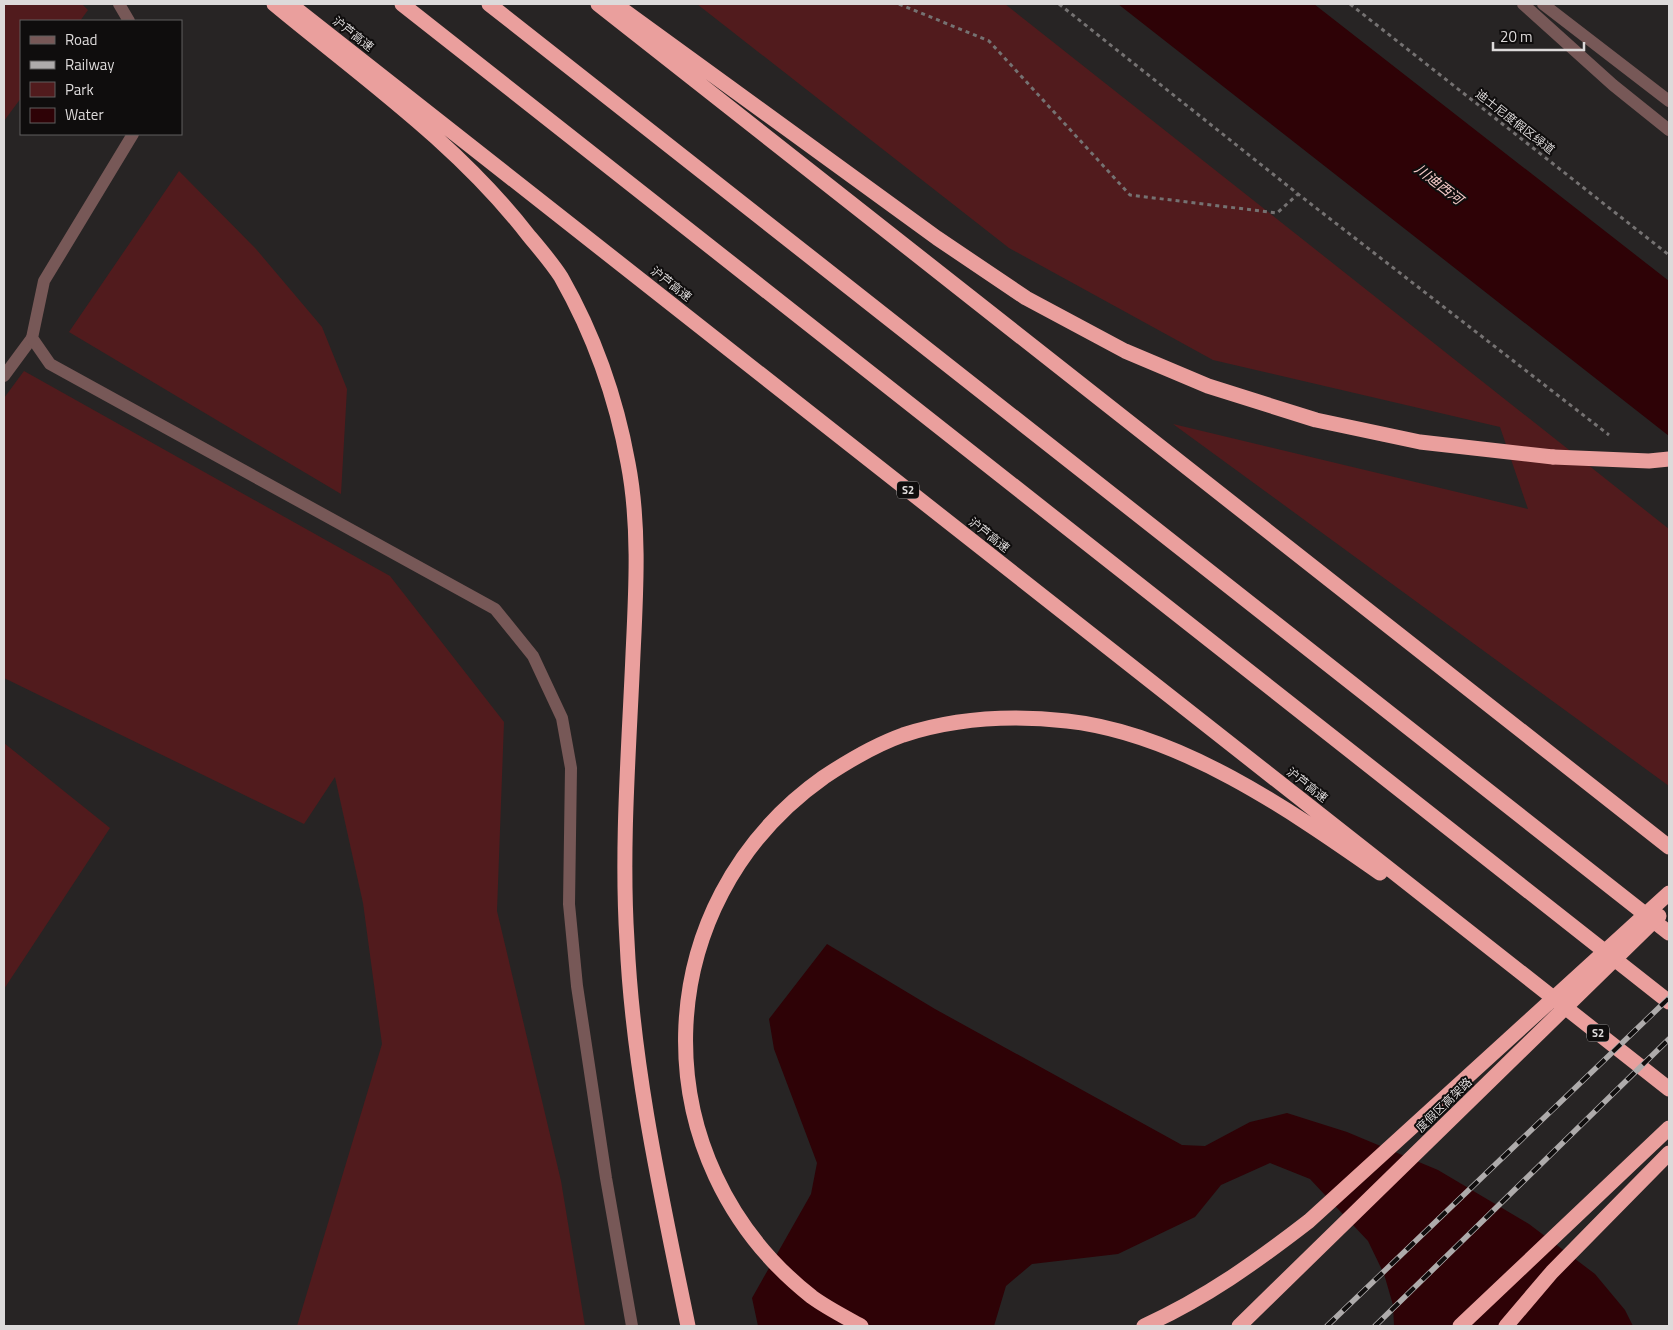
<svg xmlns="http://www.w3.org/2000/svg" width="1673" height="1330" font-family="'Titillium Web','Noto Sans SC',sans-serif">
<rect width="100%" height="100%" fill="#272424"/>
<path fill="#511b1d" d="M4 4H82L88 10 80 21H21V98L4 121Z
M697 4H1005L1669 529V786L1173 424 1528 509 1500 427 1213 360 1009 248Z
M179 171 256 249 322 327 347 389 341 494 69 332Z
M24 371 390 576 504 722 497 911 561 1181 585 1326H297L382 1044 363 903 335 777 304 824 4 678V398Z
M4 743 110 828 4 989Z"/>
<path fill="#2e0206" d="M1118 4H1314L1669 281V436Z
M827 944 935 1009 1182 1145 1205 1146 1250 1122 1287 1113 1347 1132 1438 1170 1529 1224 1595 1274 1625 1310 1633 1326H1394L1393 1305 1384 1274 1368 1241 1310 1179 1270 1163 1221 1185 1195 1217 1118 1254 1032 1264 1006 1286 994 1326H758L752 1298 811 1194 817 1163 774 1049 769 1019Z"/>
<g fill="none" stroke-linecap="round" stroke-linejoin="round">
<path stroke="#757272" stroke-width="3" stroke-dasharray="4 4" stroke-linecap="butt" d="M899 4 989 41 1130 195 1277 213 1298 194
M1059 4 1298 194 1609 435
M1350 4 1669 255"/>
<path stroke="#775857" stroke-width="12" d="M1523 4 1613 85 1669 130
M1543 4 1669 101
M4 376 32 338"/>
<path stroke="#775857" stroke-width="12" d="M119 4 129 21
M133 134 44 281 32 338 50 364 495 609 533 656 562 718 571 768 569 904 577 986 606 1178 632 1326"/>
<path stroke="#ea9f9d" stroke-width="15" d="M274 4C362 77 459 145 529 236 540 249 552 263 561 277 594 335 616 397 628 463 640 525 636 592 633 654 629 749 621 846 627 941 633 1071 662 1199 688 1326
M290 4 1669 1089
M402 4 1669 1002
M489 4 1669 933
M598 4 1669 847
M615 4 937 238 1026 298 1125 351 1208 386 1316 420 1420 442 1553 457
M861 1326C845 1317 827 1308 812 1297 639 1161 644 904 824 777 848 761 875 745 903 735 955 718 1013 715 1067 721 1179 733 1290 810 1380 873
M1460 1326 1669 1128
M1506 1326 1552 1272 1669 1153"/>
<g stroke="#aeabab" stroke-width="5.5">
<path id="rail" d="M1327 1326 1669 998
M1375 1326 1669 1039"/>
</g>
<use href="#rail" stroke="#0f0d0d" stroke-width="4" stroke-dasharray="11" stroke-linecap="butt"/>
<path stroke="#ea9f9d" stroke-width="15" d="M1553 457 1649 461 1669 459
M1144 1326C1206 1298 1256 1262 1309 1221L1669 893
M1239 1326 1659 916"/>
</g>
<g text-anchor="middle" stroke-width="4" stroke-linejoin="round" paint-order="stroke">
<g fill="#0f0d0d" stroke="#9f9c9c" stroke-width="1">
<rect x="897" y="481.5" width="22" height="17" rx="4"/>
<rect x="1587" y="1024.5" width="22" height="17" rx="4"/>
</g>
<g font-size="11" font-weight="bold" fill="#dddada">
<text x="908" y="494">S2</text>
<text x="1598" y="1037">S2</text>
</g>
<g font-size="12" fill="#dddada" stroke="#0f0d0d">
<text transform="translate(353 34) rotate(38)" y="4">沪芦高速</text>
<text transform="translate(1515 122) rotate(38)" y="4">迪士尼度假区绿道</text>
<text transform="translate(671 284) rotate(38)" y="4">沪芦高速</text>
<text transform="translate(989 535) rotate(38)" y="4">沪芦高速</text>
<text transform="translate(1307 785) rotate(38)" y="4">沪芦高速</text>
<text transform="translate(1444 1105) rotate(-44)" y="4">度假区高架路</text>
</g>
<g font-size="14" font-style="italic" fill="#f8cdcb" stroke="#0f0d0d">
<text transform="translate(1439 184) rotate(38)" y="5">川迪西河</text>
</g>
</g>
<rect width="1673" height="1330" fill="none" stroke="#dddada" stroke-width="10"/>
<rect x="20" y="20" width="162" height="115" fill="#0f0d0d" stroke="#615f5f"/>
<rect x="30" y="36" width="25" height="8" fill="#775857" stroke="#615f5f"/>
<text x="65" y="45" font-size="15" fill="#dddada">Road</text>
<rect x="30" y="61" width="25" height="8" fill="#aeabab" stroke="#615f5f"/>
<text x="65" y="70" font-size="15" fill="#dddada">Railway</text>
<rect x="30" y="82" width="25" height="15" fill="#511b1d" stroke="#615f5f"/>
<text x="65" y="95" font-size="15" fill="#dddada">Park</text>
<rect x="30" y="108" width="25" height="15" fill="#2e0206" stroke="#615f5f"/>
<text x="65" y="120" font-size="15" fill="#dddada">Water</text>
<path d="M1493 42v8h91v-8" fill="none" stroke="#dddada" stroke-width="2.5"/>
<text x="1500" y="42" font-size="15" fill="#dddada" stroke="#0f0d0d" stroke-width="4" paint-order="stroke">20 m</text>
</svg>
